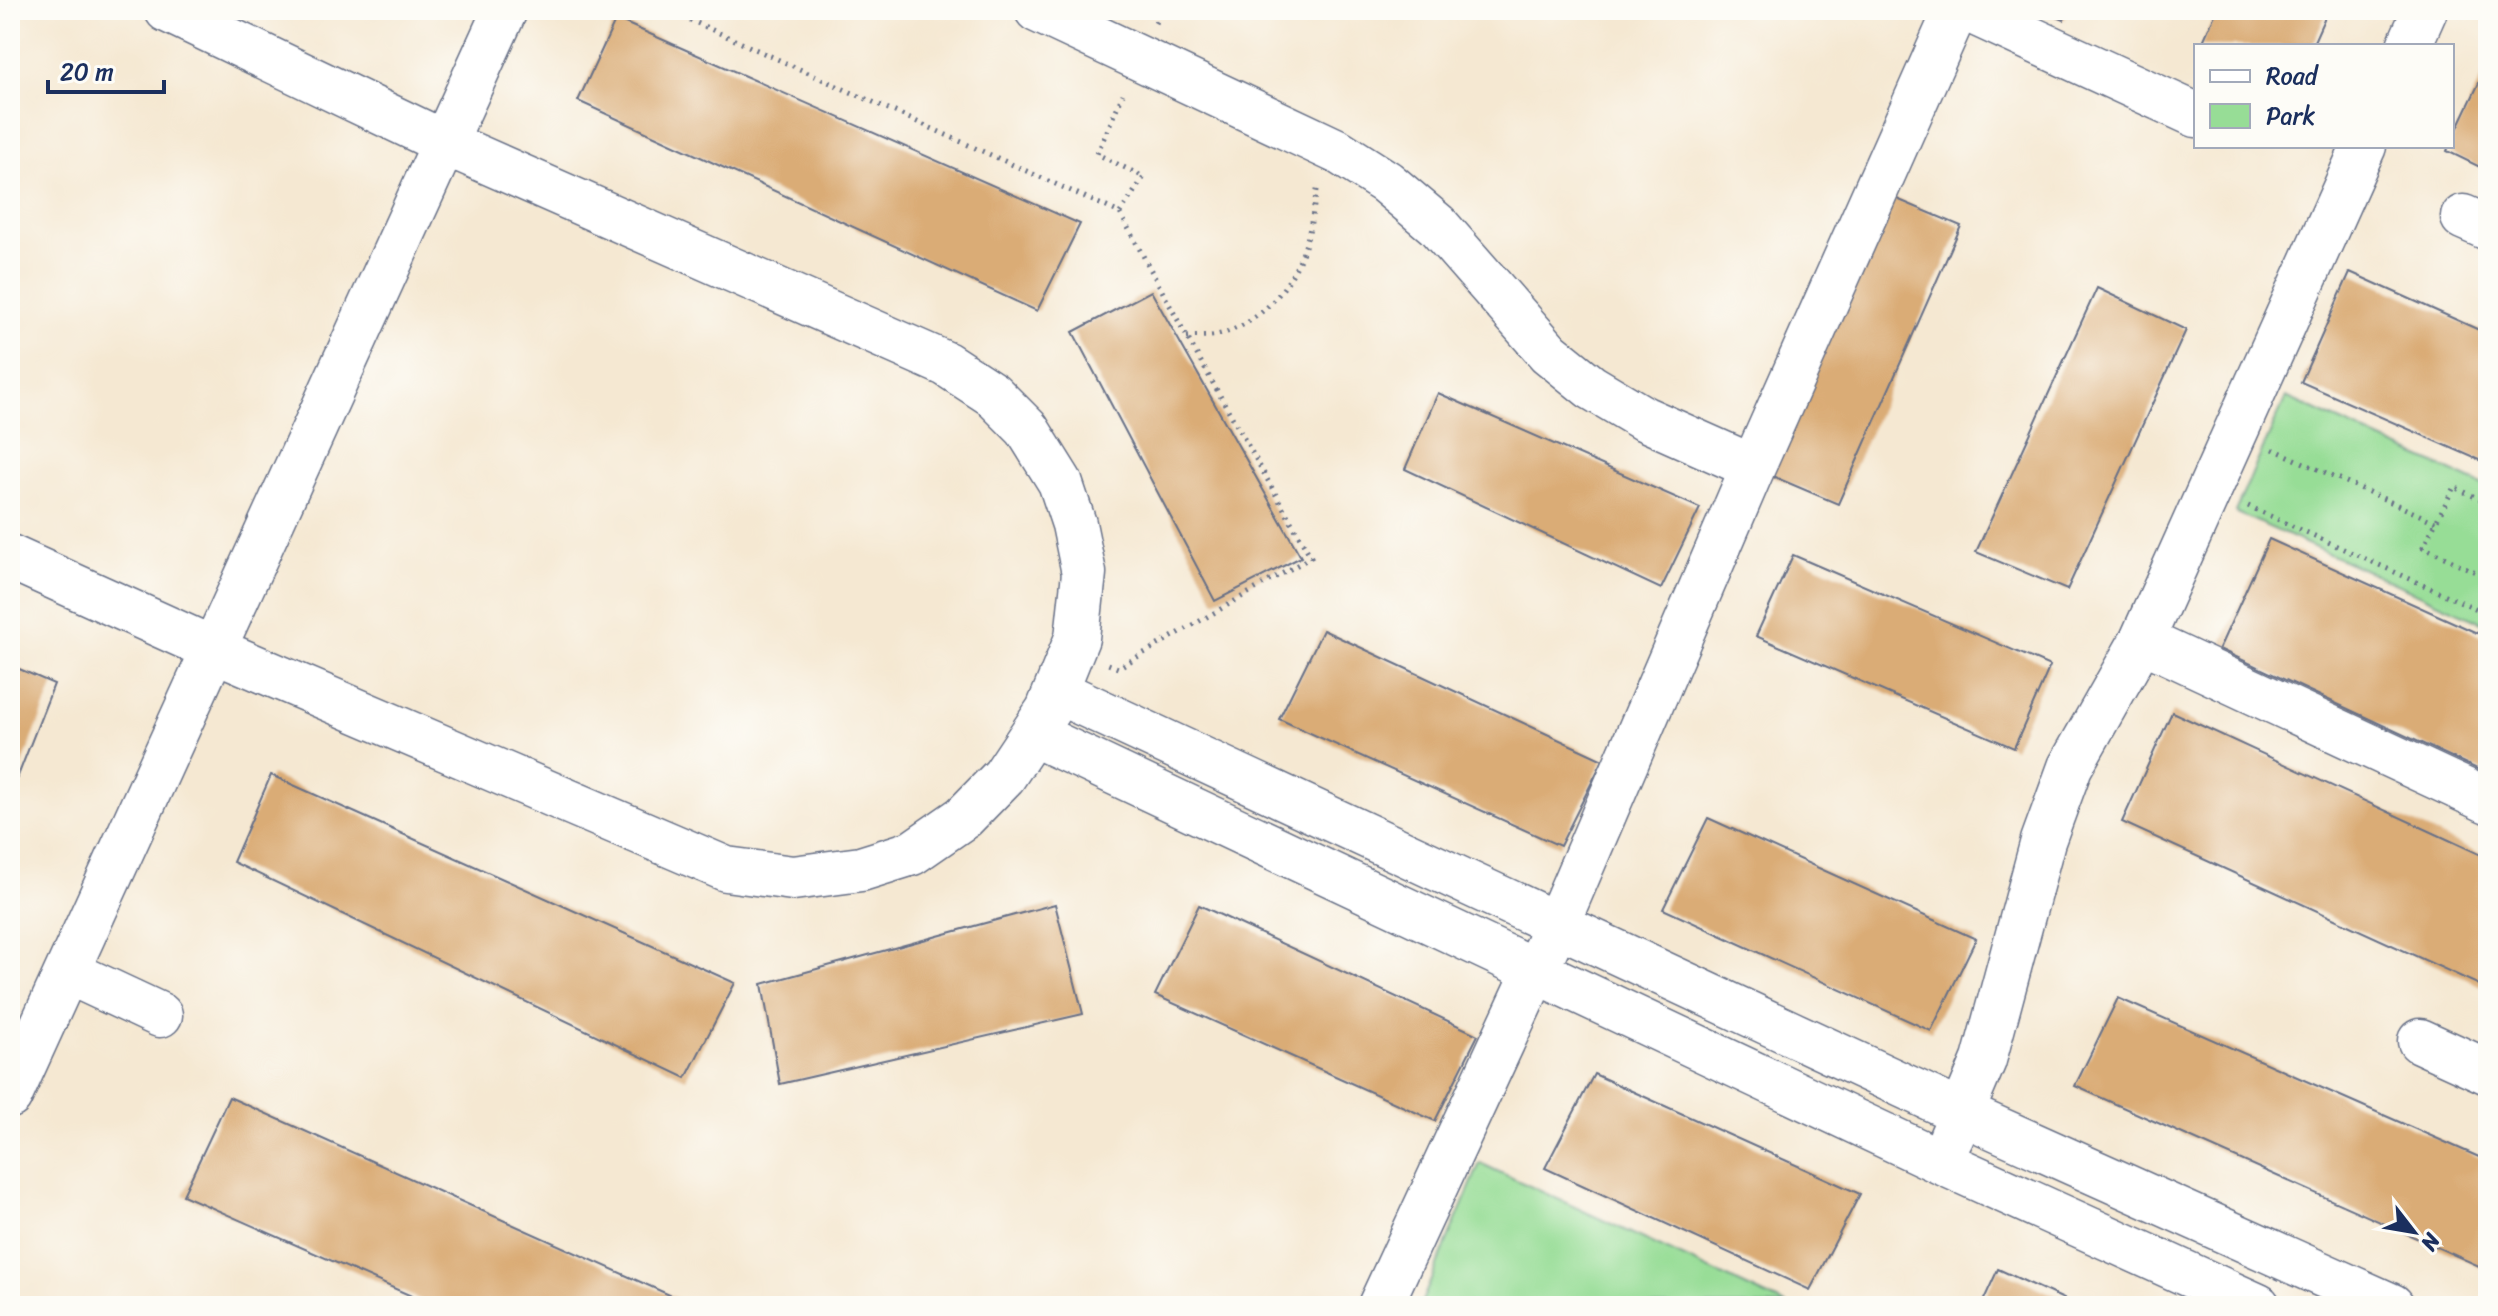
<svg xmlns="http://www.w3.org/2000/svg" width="2498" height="1316" font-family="Sriracha,sans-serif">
<rect width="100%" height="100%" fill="#fdfcf7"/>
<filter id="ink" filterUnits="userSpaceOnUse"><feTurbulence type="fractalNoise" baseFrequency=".0125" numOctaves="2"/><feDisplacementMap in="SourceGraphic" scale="16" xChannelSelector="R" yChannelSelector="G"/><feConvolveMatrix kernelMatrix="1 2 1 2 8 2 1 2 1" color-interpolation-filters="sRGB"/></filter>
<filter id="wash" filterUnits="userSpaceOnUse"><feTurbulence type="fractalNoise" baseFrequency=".006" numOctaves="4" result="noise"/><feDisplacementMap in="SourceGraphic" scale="32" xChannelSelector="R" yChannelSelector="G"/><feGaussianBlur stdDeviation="1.8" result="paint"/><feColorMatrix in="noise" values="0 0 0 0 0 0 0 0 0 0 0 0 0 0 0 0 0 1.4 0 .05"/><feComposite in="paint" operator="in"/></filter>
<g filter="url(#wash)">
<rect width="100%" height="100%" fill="#f5e8d2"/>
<path fill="#97dd96" stroke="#59867a" stroke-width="2" d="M2286 397 2488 488V625L2235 512Z
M1480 1163 1788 1306H1420Z"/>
<g id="blocks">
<path fill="#daac76" d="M2040 10H2068L2064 20Z
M2217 10H2328L2312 46H2201Z
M616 19 1080 224 1037 311 578 101Z
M2488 64V171L2447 151 2449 146H2452V140Z
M1885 194 1961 226 1838 504 1765 473Z
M2350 272 2488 334V464L2301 382Z
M2097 288 2186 330 2067 590 1976 552Z
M1151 291 1301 557 1215 601 1073 332Z
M1438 393 1700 508 1661 589 1405 469Z
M2269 539 2488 638V774L2219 649Z
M1793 555 2050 666 2014 748 1756 636Z
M1323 630 1603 760 1560 846 1279 719Z
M10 665 54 684 16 781 10 778Z
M2172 712 2488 858V989L2122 822Z
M271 775 735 983 686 1078 233 862Z
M1708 818 1976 939 1931 1031 1663 909Z
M1055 904 1083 1014 780 1084 762 984Z
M1199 905 1478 1035 1435 1121 1155 995Z
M2118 998 2488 1161V1270L2075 1086Z
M1594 1074 1860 1194 1810 1290 1545 1168Z
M229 1097 694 1306H434L183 1195Z
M1998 1269 2079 1306H1981Z"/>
</g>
</g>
<g filter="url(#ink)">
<use href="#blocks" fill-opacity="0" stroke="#677087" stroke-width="2"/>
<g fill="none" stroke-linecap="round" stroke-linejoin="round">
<g stroke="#677087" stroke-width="47">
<path id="minor" d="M1037 10 1339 152 1386 182 1437 225 1549 353 1591 387 1643 418 1753 467
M1968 10 2196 115
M2409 46 2425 10
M2463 217 2488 228
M10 557 215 650 726 869 793 878 861 869 912 853 964 817 1004 776 1048 710 1077 638 1084 573 1074 524 1060 482 1027 429 992 394 946 364 443 142 167 10
M2142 640 2488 801
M1056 691 1962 1113 2392 1306
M1033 734 1941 1162 2258 1306
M68 972 160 1015
M2420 1041 2488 1072
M10 1096 505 10
M1951 1138 1984 1060 2043 841 2070 767 2142 640 2364 146
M1380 1306 1557 924 1753 467 1956 10"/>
</g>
<path stroke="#677087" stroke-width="5" stroke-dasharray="2 6" stroke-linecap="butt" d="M668 10 1120 213 1187 337 1311 557 1118 668 1108 664
M1155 23 1162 10
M1120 213 1144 177 1097 154 1123 94
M1187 337C1197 336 1208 337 1217 335 1259 325 1288 290 1303 252 1311 231 1313 207 1318 186
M2273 449 2435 522
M2488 503 2454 487 2423 547 2488 578
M2248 506 2488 614"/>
<use href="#minor" stroke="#fff" stroke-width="44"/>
</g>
</g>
<rect width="2498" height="1316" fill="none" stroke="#fdfcf7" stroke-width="40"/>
<rect x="2194" y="44" width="260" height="104" fill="#fdfcf7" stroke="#a3aaba" stroke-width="2"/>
<rect x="2210" y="70" width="40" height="12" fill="#ffffff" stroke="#a3aaba" stroke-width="2"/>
<text x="2266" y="84" font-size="24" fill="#1b2f5e">Road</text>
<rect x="2210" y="104" width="40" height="24" fill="#97dd96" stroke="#a3aaba" stroke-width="2"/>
<text x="2266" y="124" font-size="24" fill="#1b2f5e">Park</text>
<g transform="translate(2414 1232) rotate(121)" stroke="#fdfcf7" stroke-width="6" paint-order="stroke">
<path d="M0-6L14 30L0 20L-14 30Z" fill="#1b2f5e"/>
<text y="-12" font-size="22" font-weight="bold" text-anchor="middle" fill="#1b2f5e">N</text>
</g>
<path d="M48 80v12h116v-12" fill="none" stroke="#1b2f5e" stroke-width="4"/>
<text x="60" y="80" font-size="24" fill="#1b2f5e" stroke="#fdfcf7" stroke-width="6" paint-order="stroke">20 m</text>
</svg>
